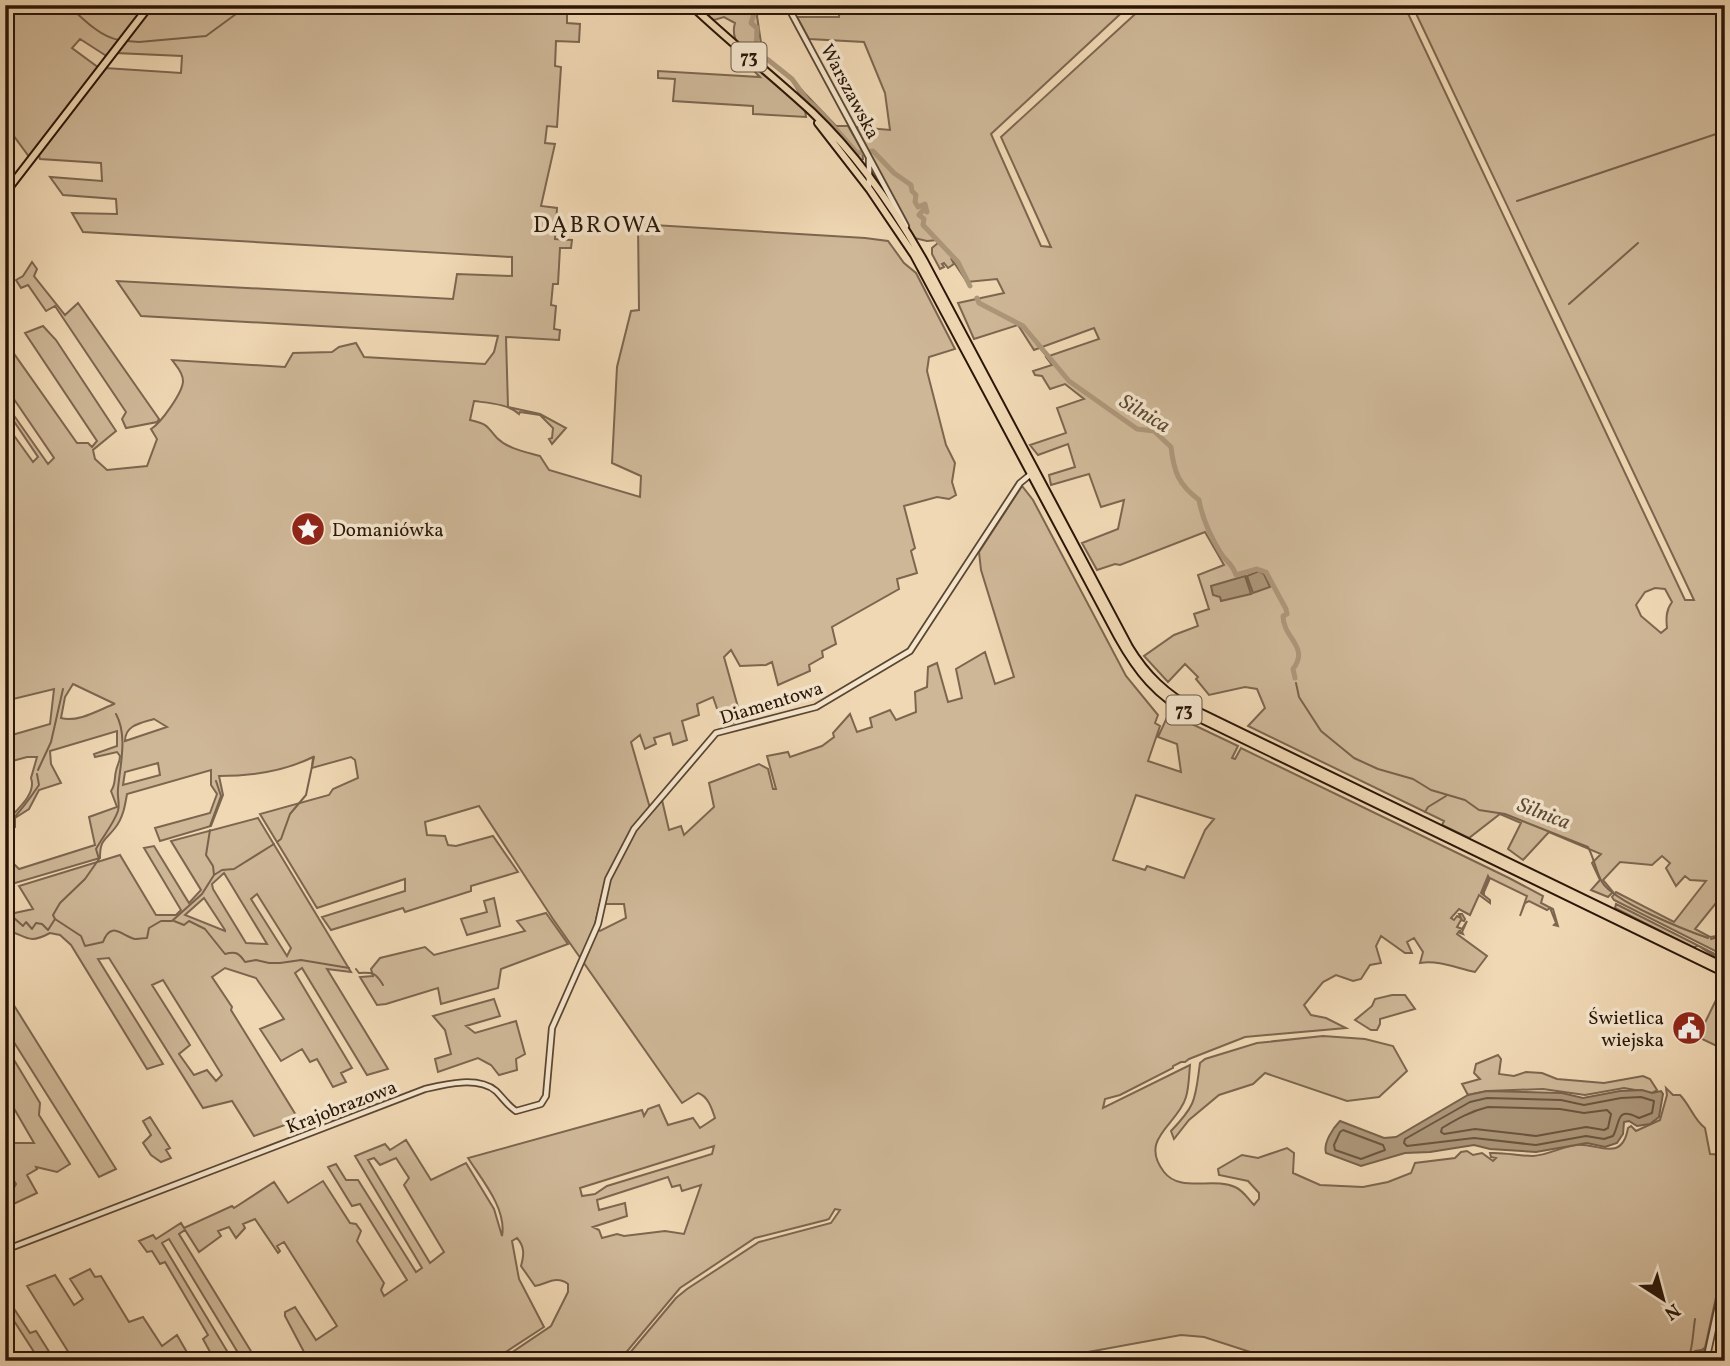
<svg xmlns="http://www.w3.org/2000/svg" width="1730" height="1366" font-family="Vollkorn,serif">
<rect width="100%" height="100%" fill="#f0d8b4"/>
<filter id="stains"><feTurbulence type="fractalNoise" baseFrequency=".00286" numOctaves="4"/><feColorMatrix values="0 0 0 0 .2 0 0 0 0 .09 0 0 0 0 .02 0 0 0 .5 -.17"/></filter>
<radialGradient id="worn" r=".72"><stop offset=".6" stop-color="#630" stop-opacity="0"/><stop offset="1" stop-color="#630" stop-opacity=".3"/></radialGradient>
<path fill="#ceb797" stroke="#7c664f" stroke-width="2" fill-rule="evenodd" d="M5 5H148L108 57 80 39 72 48 99 68 30 158 5 124Z
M152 5H546V8L567 10V23L580 24 579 42 556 41 555 66 561 67 557 127 547 126 545 143 555 144 541 206 557 208 555 239 572 240 571 248H560L558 284H553L551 305 556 306 554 329 560 330 559 340 506 337 508 407 540 414 566 428 552 444 549 439 552 438 553 428 540 415 520 412 519 414C509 404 488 403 474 401L470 420C490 425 485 425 497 438 508 449 526 452 540 456L549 470 640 497 641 476 612 463 617 367 631 311 639 310 638 224 865 238 888 241 904 263 916 273 955 349 929 357 927 371 946 445 955 463 952 482 956 495 949 499 937 497 904 506 915 548 911 551 917 573 897 579 899 589 832 627 836 644 822 651 823 657 809 665 810 671 778 685 772 662 766 665 740 666 731 650 724 657 738 707 737 722 723 726 713 697 697 704 699 715 682 721 687 740 673 745 670 733 654 738 656 744 645 749 640 735 631 742 650 808 632 828 606 878 594 928 600 931 626 918 624 904H605L609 880 636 830 662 800 669 830 681 826 684 835 714 807 709 783 759 764 768 769 773 789H776L767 756 788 752 790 757 822 746 834 737 833 733 850 714 857 732 872 727 870 718 890 710 896 720 916 712 915 692 927 687 928 667 937 663 948 702 962 698 956 669 985 652 995 684 1014 677 981 570 979 552 1022 486 1033 500 1126 676 1158 715 1155 723 1160 726 1148 761 1181 772 1177 744 1158 737 1169 713 1238 746 1232 758 1235 759 1241 748 1509 878 1543 896 1541 903 1553 909 1558 926 1554 925 1556 923 1550 908 1547 910 1529 901 1525 903 1520 916 1527 896 1490 878 1484 892V895L1483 892 1489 878 1488 876 1481 893 1490 900V903L1479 895 1470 915 1459 909 1451 918 1454 920 1457 916 1461 918 1459 914H1462L1465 919 1464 921 1461 920 1457 927 1462 929 1467 921 1462 932 1463 934 1460 933V930L1457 934 1487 956 1475 972C1456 968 1439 960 1420 963L1423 952 1414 938 1407 942 1412 953H1405L1381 936 1376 946 1381 963 1370 965 1361 979 1353 981 1336 975 1323 982 1304 1005 1311 1015 1326 1018 1346 1028 1245 1037 1189 1059 1185 1062H1181L1173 1066V1068L1120 1095 1105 1099 1103 1108 1190 1065C1189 1075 1189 1087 1186 1097 1178 1125 1138 1138 1164 1172 1180 1193 1213 1177 1235 1187 1244 1191 1248 1199 1254 1205L1259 1199V1193L1248 1181 1219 1175 1218 1169 1242 1155 1258 1158 1287 1148 1294 1153 1293 1173 1320 1185 1363 1187 1388 1182 1411 1173 1415 1163 1455 1158 1461 1152 1467 1151 1473 1155 1482 1153 1493 1161 1496 1158 1491 1157 1490 1153C1504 1152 1519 1156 1533 1156 1548 1155 1561 1147 1576 1145 1596 1142 1622 1164 1628 1128L1631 1126 1636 1131 1660 1120 1667 1095 1666 1088 1673 1095H1680C1690 1105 1694 1120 1705 1128L1710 1154 1725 1155V1261L1706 1347 1684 1361H1268L1266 1357 1204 1337 1181 1335 1088 1352 1091 1359 1086 1361H623L676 1298 687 1289 759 1242 831 1223 840 1210 835 1209 829 1219 826 1220 755 1238 680 1288 619 1361H499L551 1326 568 1292V1284C556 1275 547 1284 535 1286L521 1266C524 1255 525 1247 517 1238L512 1241 519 1279 544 1327 492 1361H291L304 1352 285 1316V1312L295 1307 316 1340 337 1326 284 1242 277 1246 280 1251 278 1253 255 1219 243 1224 245 1228 236 1238 229 1227 218 1231 221 1236 199 1252 185 1230 179 1234 257 1361H243L169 1239 162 1243 233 1361H215L203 1339 208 1335 165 1262 160 1264 152 1251 147 1252 139 1241 153 1235 156 1239 181 1223 184 1228 232 1206 234 1208 274 1182 288 1203 323 1181 350 1223 356 1224 361 1231 357 1241 384 1283 381 1290 384 1296 407 1280 360 1204 352 1206 328 1167 336 1164 346 1180H358L416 1272 422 1268 355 1156 385 1144 390 1150 406 1140 431 1180 466 1163 494 1209 502 1236C507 1209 482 1180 468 1158L642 1110 644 1116 648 1109 659 1105 668 1125 693 1118 700 1128 715 1118C712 1109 708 1096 698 1093L682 1103 553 919 479 806 425 822 427 835 445 836 448 845 456 846 493 836 518 872 471 886V891L405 912 403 908 331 930 322 917 405 891V879L317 908 260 814 329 795 333 789 358 778 355 760 351 757 312 768 313 757C285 771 250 776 219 776L223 795 211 826 160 841 155 828 210 813 217 794 211 785V770L127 794C125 806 123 818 115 828 105 841 100 839 100 858L5 886V861L10 860 19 869 95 845 89 817 117 807 111 791C116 784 114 778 116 771 117 765 120 762 120 756L117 752 95 757 94 754 117 746V731L50 751 51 764 61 783 39 790 29 809 15 818V827L5 830V823C15 811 37 795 31 778L37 757H27L5 763V737L50 724 54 689 5 701V423L33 462 38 457 7 411 8 407 48 464 54 458 5 386V341L77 443H88L92 447 97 441 25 333 43 326 56 340 116 431 93 450 95 459 107 470 147 466 157 439 151 429C161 423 183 392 183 381 183 372 176 366 172 360L285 367 293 353 332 352 339 347 356 343 364 357 485 364 494 352 498 336 141 316 117 281 453 299 457 274 512 276V257L83 232 72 213 117 214 116 199 63 195 50 177 102 181 101 163 40 159 39 155 105 68 181 73 182 56 116 53ZM73 684 115 704H114C99 710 77 723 61 718L65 697ZM154 719 167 727 125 741C125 725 141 723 154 719ZM158 763 160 775 123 785 125 772ZM1136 795 1214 819 1205 830 1184 878 1147 866 1145 870 1113 860ZM714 1146 712 1154 607 1186 595 1194 582 1196 580 1188ZM374 1158 380 1165 396 1158 409 1178 404 1185 444 1252 430 1263 368 1160ZM668 1177 672 1187 680 1185 682 1191 701 1185 684 1234 665 1231 624 1236 617 1234 602 1238 599 1230 593 1227 627 1216 625 1203 599 1210 597 1200Z
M721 5H761L757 16 763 56 761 58C743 57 730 39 735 23L724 17 714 20 708 16Z
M840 5H1130L991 134 1041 246 1051 247 1001 137 1145 5H1404L1685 600H1694L1412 5H1725V892L1695 929 1710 937 1725 935V956L1614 900 1612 897 1616 892 1674 922 1706 881 1690 880 1685 876 1676 886 1666 868 1670 863 1662 856 1652 865 1620 862 1603 880 1613 892 1608 897 1591 890 1600 880 1592 863 1601 854 1549 832 1523 860 1508 849 1521 823 1500 814 1469 838 1442 825 1444 821 1248 726 1265 708 1257 689 1245 687 1209 695 1196 679 1198 677 1185 664 1168 682 1144 656 1174 635 1198 626 1194 614 1209 609 1198 575 1224 565 1205 532 1120 565 1115 564 1097 570 1082 543 1118 529 1124 500 1101 507 1089 474 1051 485 1049 475 1075 467 1068 444 1038 455 1030 445 1066 433 1057 408 1084 399 1065 384 1050 389 1042 376 1035 375 1033 371 1052 365 1046 357 1099 339 1094 328 1034 350 1018 325 974 339 958 303 1004 293 997 279 967 282 951 258 954 264 948 268 944 263 942 264 944 267 940 269 932 254V248L938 243 937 240 927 241 914 238 856 127 890 130 885 93 864 42 809 39 797 17H839ZM1655 588 1665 589 1672 602C1666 610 1666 618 1667 628L1661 633 1641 616 1636 605 1645 592Z
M754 66 805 110 806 117 753 114V106L673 101 675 79 658 78V71L760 77 750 67Z
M792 80 836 126H848L862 150 863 159 860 160 802 98Z
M32 262 37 269 34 276 65 315 78 303 159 419 157 422 126 428 122 419 126 412 55 306 46 311 28 285 21 288 16 280 23 276Z
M258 818 351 972 327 969 388 1069 367 1075 302 968 295 973 352 1068 341 1073 346 1082 333 1087 317 1059 310 1062 302 1049 281 1061 260 1029 284 1019 256 978 225 968 212 977 232 1007 231 1010 299 1120 254 1136 232 1101 203 1108 109 958 98 959 163 1064 147 1069 71 945 60 935 50 933C26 946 26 934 5 930V915L33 909 19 886 120 855 156 915H176L181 910 144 848 154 846 189 903 201 890 171 841ZM224 873 267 944 246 943 213 889 212 884ZM257 894 291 948 287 956 251 899ZM204 898 225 930V931L185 915ZM163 980 222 1075 216 1081 207 1070 194 1075 179 1054 190 1045 152 985Z
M494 898 500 926 467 935 461 919 487 912 484 901Z
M1616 904 1725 959V963L1697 945 1694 948 1615 908Z
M546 913 568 944 501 969 498 988 441 1004 438 988 386 1004 377 1005 360 977 373 976 371 969 380 958 425 947 434 955 525 931 517 921Z
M5 991 116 1169 99 1177 5 1028Z
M1392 995H1405L1415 1009 1380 1019V1024L1377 1030H1371L1355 1020 1372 1006 1375 999Z
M494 999 500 1016 466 1026 475 1033 516 1021 525 1054 516 1059 517 1070 499 1075 491 1065 478 1058 438 1072 435 1059 451 1054 445 1030 433 1016Z
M1715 1002 1725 1013V1050L1698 1037Z
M1323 1036 1365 1039 1393 1046 1407 1071 1379 1097 1347 1101 1265 1073 1253 1084 1219 1095 1189 1120 1174 1139 1171 1131C1197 1104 1195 1099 1200 1063L1205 1059 1257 1043Z
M5 1045 40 1103 39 1115 70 1164 57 1172 36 1167 37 1169 27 1175 37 1193 5 1208V1189L10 1195 16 1184 5 1166V1132L12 1143H34L5 1093Z
M1498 1055 1501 1059 1499 1074 1514 1076 1526 1072 1542 1073 1557 1079 1604 1083 1643 1076 1650 1079 1657 1090 1652 1093 1624 1088 1585 1095 1543 1089 1487 1091 1468 1095 1462 1084 1480 1079 1474 1073 1476 1064Z
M150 1117 170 1148 166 1150 171 1158 161 1162 151 1155 143 1143 151 1135 143 1121Z
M90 1269 95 1277 101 1276 129 1322 143 1317 162 1346 177 1335 192 1361H74L27 1286 55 1275 74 1305 83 1299 70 1279Z
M5 1295 30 1333 36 1331 55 1361H32L30 1357 34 1352 5 1307Z"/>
<path fill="#ac9679" stroke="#78624b" stroke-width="2" d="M1259 571 1264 574 1270 587 1253 593 1247 576Z
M1245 576 1251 594 1221 601 1220 597 1213 595 1211 586Z
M1642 1090 1652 1093 1661 1091 1663 1094 1659 1117 1650 1124 1637 1126 1629 1121 1624 1122 1623 1134 1617 1143 1605 1147 1587 1143 1536 1152 1490 1149 1474 1145 1430 1152 1405 1153 1361 1166 1326 1153C1323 1143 1333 1128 1340 1121L1384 1138 1396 1137 1468 1095 1487 1091 1562 1093 1583 1098 1620 1091Z"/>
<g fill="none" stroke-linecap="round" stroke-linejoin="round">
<path stroke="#6a5640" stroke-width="2" d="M1641 1097 1654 1101 1652 1113 1639 1118C1615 1106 1621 1122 1613 1136L1604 1139 1586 1136 1536 1145 1474 1138 1407 1146 1404 1143 1405 1139 1470 1102 1487 1098 1561 1100 1584 1105 1621 1098Z
M1488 1107 1560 1109 1584 1113 1607 1110 1611 1114 1608 1128 1604 1130 1586 1127 1536 1136 1475 1129 1444 1134 1441 1132 1442 1128C1457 1119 1471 1111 1488 1107Z
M1343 1130 1383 1145 1385 1150 1361 1159 1335 1150 1334 1145 1340 1132Z"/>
<path stroke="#78624b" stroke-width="2" d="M68 5C82 18 100 37 119 40
M127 41 139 42 206 36 236 14 293 8
M1517 201 1725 131
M1569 304 1638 243
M1296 683 1299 697 1321 731 1354 758 1378 769 1413 779 1431 790 1465 800 1479 810 1505 814 1588 847C1594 858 1596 872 1602 882 1614 902 1685 930 1708 938
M38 770 51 742 63 689
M1425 812 1428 807 1446 796
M210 826 221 796 216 781
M5 828C17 815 29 800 39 785L37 774
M210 830 206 855 213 866 214 875
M277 842 281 839 290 814 306 795 314 757
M55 919 53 915 60 903 85 879 99 859 96 849C103 836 113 825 118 811 120 803 117 797 118 789 120 765 128 736 116 714
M174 921 184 925 189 921 205 929 225 954C236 951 239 953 245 962L256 960 269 963H280L301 960 349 968
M5 922H12L14 918 23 926 26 922 32 929 36 923 42 924 48 930 55 919 81 936 85 946 103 942C111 920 122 936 135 939 136 939 146 938 147 938L149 928 161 921H172L202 894 214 875 222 870 234 869 274 844
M1711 939 1721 936 1725 939
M356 969 359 973C373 972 376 973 383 985
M1705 1348 1725 1256
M1695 1351 1702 1350
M1704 1351V1349
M1683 1361 1689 1357C1693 1345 1693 1332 1695 1319
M1702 1361 1703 1357"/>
<path stroke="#ac9679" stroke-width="5" d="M757 5 751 23 757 28 756 55 767 59 792 79 808 101 818 109 857 153 873 151 894 173 911 185 912 191 916 195 915 202 918 207 925 204 927 212 923 210 919 215 924 219 923 225 958 262 970 286
M977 298 979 303 1023 326 1069 381 1137 429 1154 431 1171 447C1174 472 1178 484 1199 500 1202 517 1211 537 1220 552 1226 562 1232 563 1236 575L1257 569 1266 572 1286 609 1287 614 1283 616C1283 638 1310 647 1293 669L1295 678"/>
<g stroke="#5b4632" stroke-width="8">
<path id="minor" d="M787 5 906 226
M869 159V188
M5 1250 425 1089C446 1084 478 1076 496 1091 503 1098 508 1106 516 1111L541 1104 546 1096 552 1028 598 924 608 879 634 829 716 733 816 707 910 651 1020 483 1031 474
M1706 1361 1725 1274"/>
</g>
<g stroke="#291507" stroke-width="10">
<path id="major" d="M691 5C730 42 772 75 812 112 856 154 894 208 924 261L1129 647C1146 675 1166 694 1195 710L1725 967
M818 123 870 190 914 255 1118 637C1137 671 1157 697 1193 715L1725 973
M5 193 150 5"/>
</g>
<use href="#minor" stroke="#f5e6ce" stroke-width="4.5"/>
<use href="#major" stroke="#f0d8b4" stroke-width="6"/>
</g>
<defs>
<g id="sight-disc" transform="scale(1.75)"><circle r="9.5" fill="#8f2418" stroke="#f5e6ce"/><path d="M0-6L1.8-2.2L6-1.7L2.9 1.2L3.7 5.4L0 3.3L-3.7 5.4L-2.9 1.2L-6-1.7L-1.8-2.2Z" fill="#fff"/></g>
<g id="civic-disc" transform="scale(1.75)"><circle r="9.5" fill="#8f2418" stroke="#f5e6ce"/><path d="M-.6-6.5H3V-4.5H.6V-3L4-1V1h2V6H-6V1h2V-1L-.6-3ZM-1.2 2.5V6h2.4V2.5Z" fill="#fff"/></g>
</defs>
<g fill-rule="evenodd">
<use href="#sight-disc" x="308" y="529"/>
<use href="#civic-disc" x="1689" y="1028"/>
</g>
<g text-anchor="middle" stroke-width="7" stroke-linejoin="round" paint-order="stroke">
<g fill="#f5e6ce" stroke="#665443" stroke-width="2">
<rect x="731.5" y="42.5" width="35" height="29" rx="5"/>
<rect x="1166.5" y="695.5" width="35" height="29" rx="5"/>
</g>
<g font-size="18" font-weight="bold" fill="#291507">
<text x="749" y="63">73</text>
<text x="1184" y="716">73</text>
</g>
<g font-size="19" fill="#291507" stroke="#f5e6ce">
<text transform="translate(851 91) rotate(62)" y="7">Warszawska</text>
<text transform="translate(771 702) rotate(-17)" y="7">Diamentowa</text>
<text transform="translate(341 1106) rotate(-21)" y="7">Krajobrazowa</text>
</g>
<g font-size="19" fill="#291507" stroke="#f5e6ce" text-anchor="start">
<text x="332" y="536">Domaniówka</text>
<text x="1664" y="1024" text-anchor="end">Świetlica<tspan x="1664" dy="22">wiejska</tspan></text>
</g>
<g font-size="21" font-style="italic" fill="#5d4935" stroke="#f5e6ce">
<text transform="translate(1145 413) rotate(31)" y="7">Silnica</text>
<text transform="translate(1544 813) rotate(21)" y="7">Silnica</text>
</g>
<g font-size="23" letter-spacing="2" fill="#291507" stroke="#f5e6ce">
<text x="598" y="232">DĄBROWA</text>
</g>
</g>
<rect width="1730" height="1366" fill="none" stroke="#f0d8b4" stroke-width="28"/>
<rect x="7" y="7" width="1716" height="1352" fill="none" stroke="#291507" stroke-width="3.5"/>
<rect x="14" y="14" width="1702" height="1338" fill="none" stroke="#291507" stroke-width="2"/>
<g transform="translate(1663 1299) rotate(144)" stroke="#f5e6ce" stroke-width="5" paint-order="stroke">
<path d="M0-5L12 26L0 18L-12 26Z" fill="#291507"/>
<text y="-10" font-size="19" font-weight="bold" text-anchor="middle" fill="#291507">N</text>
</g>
<rect width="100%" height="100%" filter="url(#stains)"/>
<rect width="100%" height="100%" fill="url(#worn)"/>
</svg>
